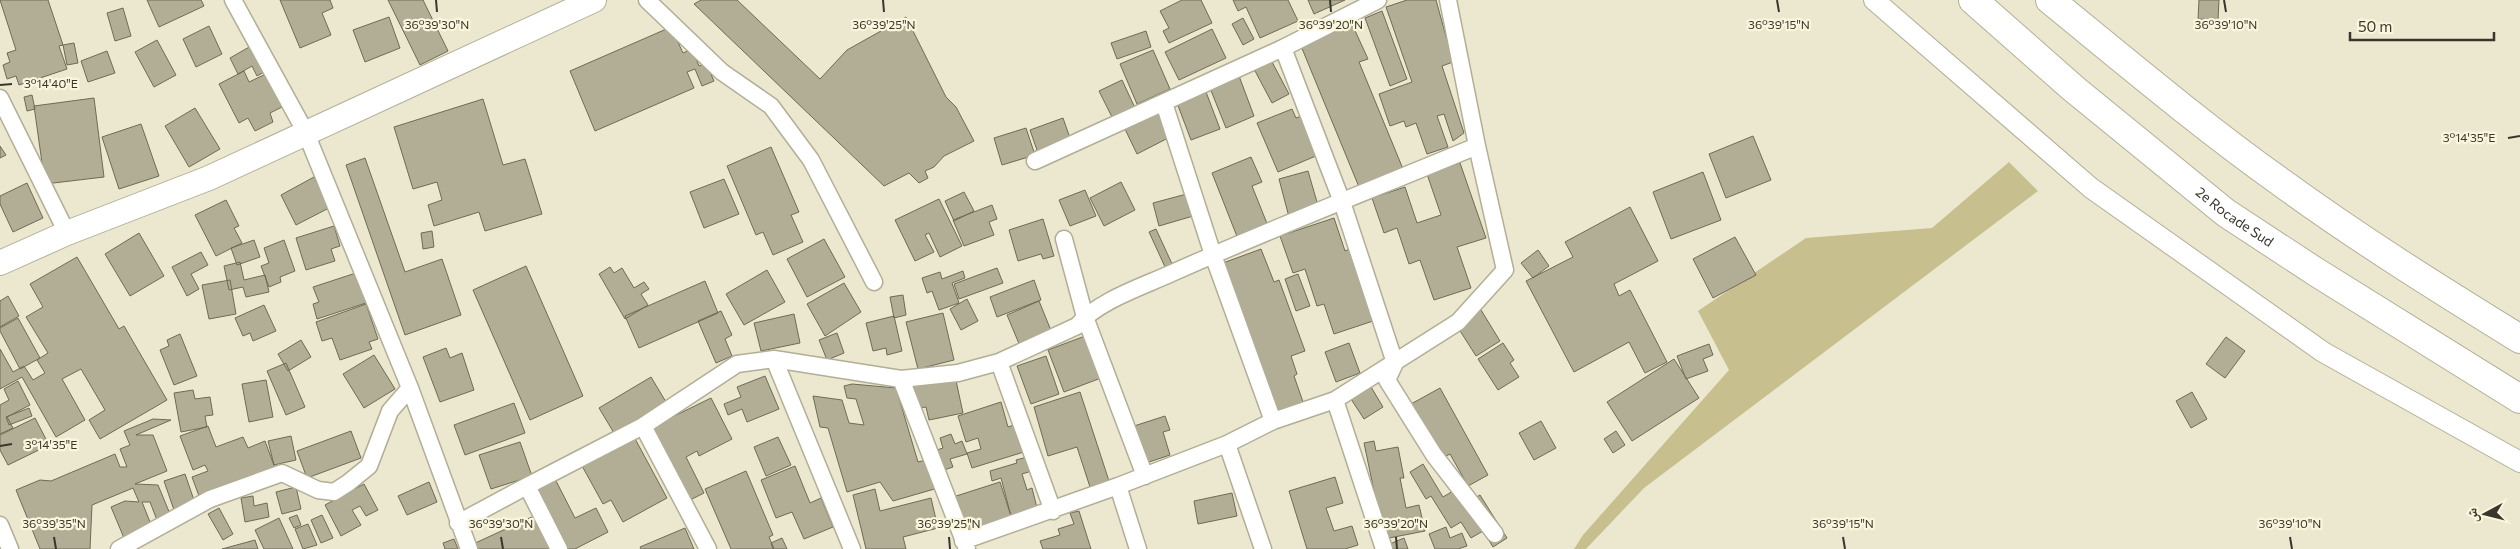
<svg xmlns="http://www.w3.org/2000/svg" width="2520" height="549" font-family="Commissioner,'Noto Naskh Arabic',sans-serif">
<rect width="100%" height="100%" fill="#ece8cf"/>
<path fill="#c8bf8f" d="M2009 162 2038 191 1644 488 1586 549H1574L1583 535 1729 370 1698 311 1806 238 1932 228Z"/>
<path fill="#b2ae96" stroke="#6e6a54" d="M0 0H48L63 45 59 46 67 69 19 85 16 76 7 79 3 65 10 62 7 53 16 50Z
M147 0H201L204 6 159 27Z
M280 0H330L333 8 322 13 331 35 300 48Z
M388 0H423L448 51 420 65Z
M701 0H737L820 79 847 50 906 17 946 97 956 107 974 141 944 156 934 167 925 171 928 178 919 183 909 173 884 186 694 4Z
M1182 0H1201L1212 23 1169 43 1163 31 1169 28 1160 11Z
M1233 0H1288L1298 21 1260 38 1246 7 1238 11Z
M1308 0H1345L1314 14Z
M1407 0H1436L1453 62 1442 66 1464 133 1453 141 1444 114 1437 116 1448 147 1427 154 1416 123 1406 127 1404 121 1390 126 1379 94 1412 82 1386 7Z
M2199 0H2219L2218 20 2198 19Z
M123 8 131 36 115 41 107 13Z
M1382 11 1407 79 1390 86 1365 18Z
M389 17 400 48 365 62 353 30Z
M1243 18 1254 39 1243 45 1232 24Z
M1352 24 1368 59 1359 62 1403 169 1359 187 1301 46Z
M209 26 222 54 196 67 183 39Z
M671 27 683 53 692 49 699 66 706 63 714 81 702 86 695 69 687 72 694 88 595 131 570 71Z
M1212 29 1226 58 1179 80 1165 52Z
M1146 31 1151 47 1117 59 1111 43Z
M157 40 176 75 154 87 135 52Z
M74 43 78 63 67 65 63 45Z
M251 46 264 72 257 76 252 66 238 74 230 58Z
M1153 50 1170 89 1137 104 1120 64Z
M107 51 115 73 88 82 81 61Z
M1271 60 1289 94 1272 103 1254 69Z
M244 71 249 82 268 73 284 106 270 113 273 122 255 131 248 118 239 123 219 84Z
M1239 76 1254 116 1226 128 1210 88Z
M1122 80 1135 108 1113 119 1099 91Z
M1206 92 1220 129 1191 140 1177 103Z
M32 95 35 109 27 111 24 97Z
M94 98 104 177 45 184 34 106Z
M483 99 503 165 525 159 542 214 485 231 479 212 434 226 428 205 442 200 437 182 413 189 394 127Z
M195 108 220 149 189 167 165 126Z
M1161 108 1174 135 1137 154 1124 127Z
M1292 109 1296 118 1314 111 1330 150 1278 172 1257 123Z
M1063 118 1071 141 1038 153 1030 130Z
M141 124 159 176 119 189 102 137Z
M1026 128 1035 155 1002 165 994 138Z
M1753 136 1771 180 1726 198 1709 154Z
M0 146 6 155 0 158Z
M771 147 799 212 791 215 803 242 773 255 763 232 756 235 727 166Z
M1251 157 1262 182 1252 186 1268 226 1238 239 1212 173Z
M365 158 405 272 442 259 461 315 405 335 346 165Z
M1460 163 1486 238 1457 247 1471 288 1434 300 1420 260 1409 264 1397 228 1384 233 1372 198 1405 187 1417 223 1441 215 1427 174Z
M1308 171 1319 209 1289 217 1279 179Z
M1703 172 1721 220 1671 239 1653 192Z
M314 177 329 208 296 225 281 195Z
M724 179 739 214 704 228 690 192Z
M1121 182 1135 210 1104 226 1090 198Z
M27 183 43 218 13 232 0 204V196Z
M1085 190 1096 216 1070 226 1059 200Z
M964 192 974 211 954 221 945 201Z
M1194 192 1200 214 1159 226 1153 203Z
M939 199 962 246 940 257 929 233 925 235 934 252 915 261 895 220Z
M226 200 239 226 234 228 242 243 216 256 195 215Z
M992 205 997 219 989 222 994 235 964 246 953 220Z
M1630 207 1658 261 1614 284 1619 296 1630 290 1667 362 1645 373 1629 342 1574 372 1526 281 1573 257 1565 242Z
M1334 218 1345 251 1352 248 1376 320 1334 334 1324 304 1317 306 1305 269 1293 273 1280 236Z
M1043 219 1054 256 1043 259 1041 254 1018 261 1009 230Z
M334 226 340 246 331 249 335 261 306 270 296 238Z
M1156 229 1173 266 1166 269 1149 232Z
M432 231 434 247 423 249 421 233Z
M139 233 164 276 130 296 105 254Z
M1735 237 1756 275 1713 298 1693 259Z
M824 239 845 277 807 297 787 259Z
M254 240 260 257 237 265 231 248Z
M284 240 295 271 280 277 281 282 269 287 261 266 269 263 264 248Z
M1261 249 1274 282 1279 280 1305 351 1291 356 1297 374 1294 376 1303 402 1276 412 1223 263Z
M1538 250 1549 266 1533 278 1521 263Z
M201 252 208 265 191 274 199 289 187 296 172 267Z
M77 257 119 329 124 326 167 400 100 439 89 420 105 410 81 369 62 379 85 420 56 437 22 377 0 389V349L13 372 24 366 33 380 45 373 37 360 48 353 26 317 43 307 30 284Z
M240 262 244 280 265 275 269 292 246 297 243 287 229 290 224 266Z
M526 266 583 396 530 420 473 290Z
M610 267 614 273 622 268 634 288 644 282 649 289 641 294 648 305 625 319 599 274Z
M997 268 1003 283 959 299 954 284Z
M767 270 785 302 744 325 726 294Z
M963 271 965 278 952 283 959 303 939 310 932 291 927 293 922 278 940 272 942 279Z
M356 273 366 303 317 319 313 304 319 302 313 287Z
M1298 274 1310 306 1296 311 1285 279Z
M230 280 236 314 209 319 202 285Z
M1034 280 1041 300 997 317 990 297Z
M705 281 718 313 639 348 625 316Z
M844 283 861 312 825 336 807 304Z
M903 295 906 315 894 318 890 297Z
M8 296 19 316 0 327V301Z
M967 299 978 321 961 330 950 309Z
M1039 301 1052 333 1020 346 1007 315Z
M366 304 378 339 369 342 372 349 340 360 332 338 322 341 316 322Z
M264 305 276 331 253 341 250 333 243 336 235 318Z
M1481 310 1500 341 1476 356 1457 326Z
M721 311 732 335 725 339 732 356 716 363 698 321Z
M943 313 954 360 918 369 906 322Z
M794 314 800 343 761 351 754 323Z
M894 316 902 351 887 355 886 348 873 351 866 323Z
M18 318 40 358 20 369 0 331V328Z
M837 333 844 353 827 360 819 340Z
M180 334 197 376 174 385 160 350 169 346 167 340Z
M1085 336 1101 378 1064 392 1048 350Z
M2226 337 2245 351 2225 378 2206 364Z
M301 340 311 357 288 371 278 354Z
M1349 343 1360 373 1336 382 1325 352Z
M1503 343 1514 360 1510 363 1519 377 1498 390 1478 359Z
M1709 344 1713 355 1703 359 1708 371 1686 379 1677 356Z
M446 348 450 358 462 353 474 390 440 402 423 357Z
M374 355 395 389 364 408 343 374Z
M1046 356 1059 394 1031 404 1017 366Z
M1674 359 1699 398 1632 441 1607 402Z
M286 363 305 407 286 415 267 371Z
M765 376 779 409 747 422 742 409 728 415 724 404 741 397 737 387Z
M955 376 963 413 929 420 926 407 918 408 913 385Z
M651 377 666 402 614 433 599 408Z
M266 380 273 417 249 422 242 384Z
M18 381 30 405 7 417 13 428 0 434V405L9 400 4 389Z
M852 384 896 388 918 462 930 459 938 488 893 501 880 482 847 492 828 428 820 427 813 396 842 400 849 423 864 425 856 399 847 398 844 386Z
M1371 387 1383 407 1364 419 1351 399Z
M1440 388 1488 475 1468 486 1450 454 1441 459 1411 404Z
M193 390 195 399 210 397 213 415 205 416 207 427 181 432 174 393Z
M1080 392 1109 481 1090 487 1077 447 1048 456 1034 407Z
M2192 392 2207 419 2191 428 2176 401Z
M711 398 732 439 699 456 697 451 686 457 704 493 686 502 650 428Z
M1001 402 1008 427 1020 423 1027 451 972 468 967 453 981 449 978 438 966 442 958 416Z
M514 403 525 433 465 455 454 425Z
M29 408 32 416 9 425 6 417Z
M1165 416 1170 430 1163 432 1170 455 1143 464 1131 427Z
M35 418 49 445 8 465 0 450V435Z
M153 419 171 420 136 435H153L167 471 135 484 158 485 170 514 157 520 150 502H142L152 527 124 538 111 507 125 501 139 502 133 488 92 505 90 549H40L16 490 40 480 51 481 115 454 120 467H127L120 449 130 445 124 431Z
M1541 421 1556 448 1534 460 1519 433Z
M208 426 216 447 243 437 248 448 265 441 275 468 199 496 192 477 208 471 205 465 193 470 180 436Z
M351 431 361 458 307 478 297 451Z
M1616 431 1625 445 1613 453 1604 439Z
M951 434 955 444 962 441 967 454 950 459 953 467 941 471 934 451 943 448 940 438Z
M633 435 667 498 623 522 611 500 603 504 581 464Z
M291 436 296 460 274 465 268 441Z
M778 437 791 465 766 476 754 447Z
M1374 441 1376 451 1398 447 1404 478H1400L1406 508 1419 505 1425 531 1384 539 1364 443Z
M520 442 532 476 491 489 479 455Z
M1031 456 1035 470 1022 474 1027 490 1032 488 1037 508 1011 516 1001 478 992 481 990 471 1017 463 1016 460Z
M1423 464 1443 497 1458 488 1467 503 1480 495 1507 538 1493 547 1483 531 1471 538 1461 522 1451 528 1431 496 1426 499 1410 472Z
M795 466 810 503 821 498 833 527 804 539 792 512 776 518 761 480Z
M746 471 773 535 769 537 774 549H731L705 489Z
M185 474 195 503 174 510 164 481Z
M554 477 575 518 596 508 608 532 575 549H566L535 487Z
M1335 477 1343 503 1326 508 1334 531 1352 526 1358 545 1345 549H1307L1289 491Z
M429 482 437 502 407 515 398 496Z
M1000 482 1012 519 965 534 953 497Z
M364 484 378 510 366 516 360 506 352 510 361 525 341 536 325 505Z
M296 487 301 509 282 514 276 492Z
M875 489 880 511 931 498 938 528 903 537 906 549H866L853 495Z
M1232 493 1237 516 1198 524 1194 501Z
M253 496 254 506 267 503 269 517 245 522 241 498Z
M219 508 233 534 223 540 208 514Z
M1079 511 1091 549H1043L1040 541 1060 535 1058 529 1074 524 1070 513Z
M297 515 301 525 294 528 289 518Z
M322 515 333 538 321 543 311 520Z
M536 515 552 549H473L471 545Z
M279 518 293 549H264L255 530Z
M308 524 317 545 303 549 295 529Z
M1446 527 1450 538 1462 533 1467 546 1458 549H1435L1429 534Z
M685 528 694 549H641L640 547Z
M782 538 787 549H773L771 543Z
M1404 538 1408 549H1386L1385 546Z
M454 539 458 549H445L443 543Z
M255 540 258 549H222Z"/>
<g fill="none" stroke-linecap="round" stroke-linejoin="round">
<g stroke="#b2ae96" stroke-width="19">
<path id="minor" d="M233 0 306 133 410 388 469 549
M647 0 722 72 771 106 811 160 874 282
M1283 48 1342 202 1395 363 1387 380 1434 455 1495 534
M0 98 67 233
M1164 103 1213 255 1273 421
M1035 161 1283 48 1378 0
M1064 239 1085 317 1145 476
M774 359 852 549
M999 362 1053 511
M901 379 967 549
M1335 400 1384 549
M643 426 708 549
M1227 444 1263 549
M527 486 643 426 737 364 774 359 901 379 958 373 999 362 1077 326C1097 301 1144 286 1172 273 1273 228 1376 188 1477 146L1448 0
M1118 486 1138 549
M458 523 527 486 559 549
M0 525 10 549
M963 541 1118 486 1227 444 1273 421 1335 400 1458 322 1505 270 1477 146
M119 549 210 499 282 473 318 490 334 492 348 483 369 466 390 411 410 388"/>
</g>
<g stroke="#b2ae96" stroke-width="22">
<path id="tertiary" d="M1874 0 2091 188 2323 352 2520 462"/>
</g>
<g stroke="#b2ae96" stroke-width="26">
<path id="secondary" d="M0 263 67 233 209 178 594 0"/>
</g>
<g stroke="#b2ae96" stroke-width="30">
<g id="motorway">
<path id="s1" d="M1973 0 2074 89 2226 213 2316 272 2520 399"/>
<path d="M2050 0C2126 62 2202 126 2282 183 2359 239 2439 289 2520 339"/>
</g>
</g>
<use href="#minor" stroke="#fff" stroke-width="16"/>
<use href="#tertiary" stroke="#fff" stroke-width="20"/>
<use href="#secondary" stroke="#fff" stroke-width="24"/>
<use href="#motorway" stroke="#fff" stroke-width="28"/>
</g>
<path fill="none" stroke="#38362d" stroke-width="2" d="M436 0 437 12M883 0 884 12M1330 0 1331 12M1777 0 1779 12M2224 0 2226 12M0 85 12 84M2508 138 2520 136M0 446 12 444M54 537 56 549M501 537 503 549M949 537 950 549M1396 537 1397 549M1843 537 1845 549M2290 537 2292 549"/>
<g text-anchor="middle" stroke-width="4.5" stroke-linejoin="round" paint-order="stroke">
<g font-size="14" fill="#38362d" stroke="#faf6dc">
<text dy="5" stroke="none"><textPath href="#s1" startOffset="340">2e Rocade Sud</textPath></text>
</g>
</g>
<g font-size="12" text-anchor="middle" fill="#38362d" stroke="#faf6dc" stroke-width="4.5" stroke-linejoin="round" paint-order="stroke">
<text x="437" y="29">36°39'30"N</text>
<text x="884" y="29">36°39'25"N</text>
<text x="1331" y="29">36°39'20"N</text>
<text x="1779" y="29">36°39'15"N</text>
<text x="2226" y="29">36°39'10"N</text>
<text x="51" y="88">3°14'40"E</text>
<text x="2469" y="142">3°14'35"E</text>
<text x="51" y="449">3°14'35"E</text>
<text x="54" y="528">36°39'35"N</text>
<text x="501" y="528">36°39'30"N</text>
<text x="949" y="528">36°39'25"N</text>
<text x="1396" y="528">36°39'20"N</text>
<text x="1843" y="528">36°39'15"N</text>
<text x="2290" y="528">36°39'10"N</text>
</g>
<g transform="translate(2485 514) rotate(263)" stroke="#faf6dc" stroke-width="4" paint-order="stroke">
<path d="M0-4L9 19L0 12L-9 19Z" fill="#38362d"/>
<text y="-8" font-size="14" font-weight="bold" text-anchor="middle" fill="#38362d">ش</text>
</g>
<path d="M2350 32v8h144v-8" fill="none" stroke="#38362d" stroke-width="2.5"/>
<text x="2358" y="32" font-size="15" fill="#38362d" stroke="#faf6dc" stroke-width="4" paint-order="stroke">50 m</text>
</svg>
